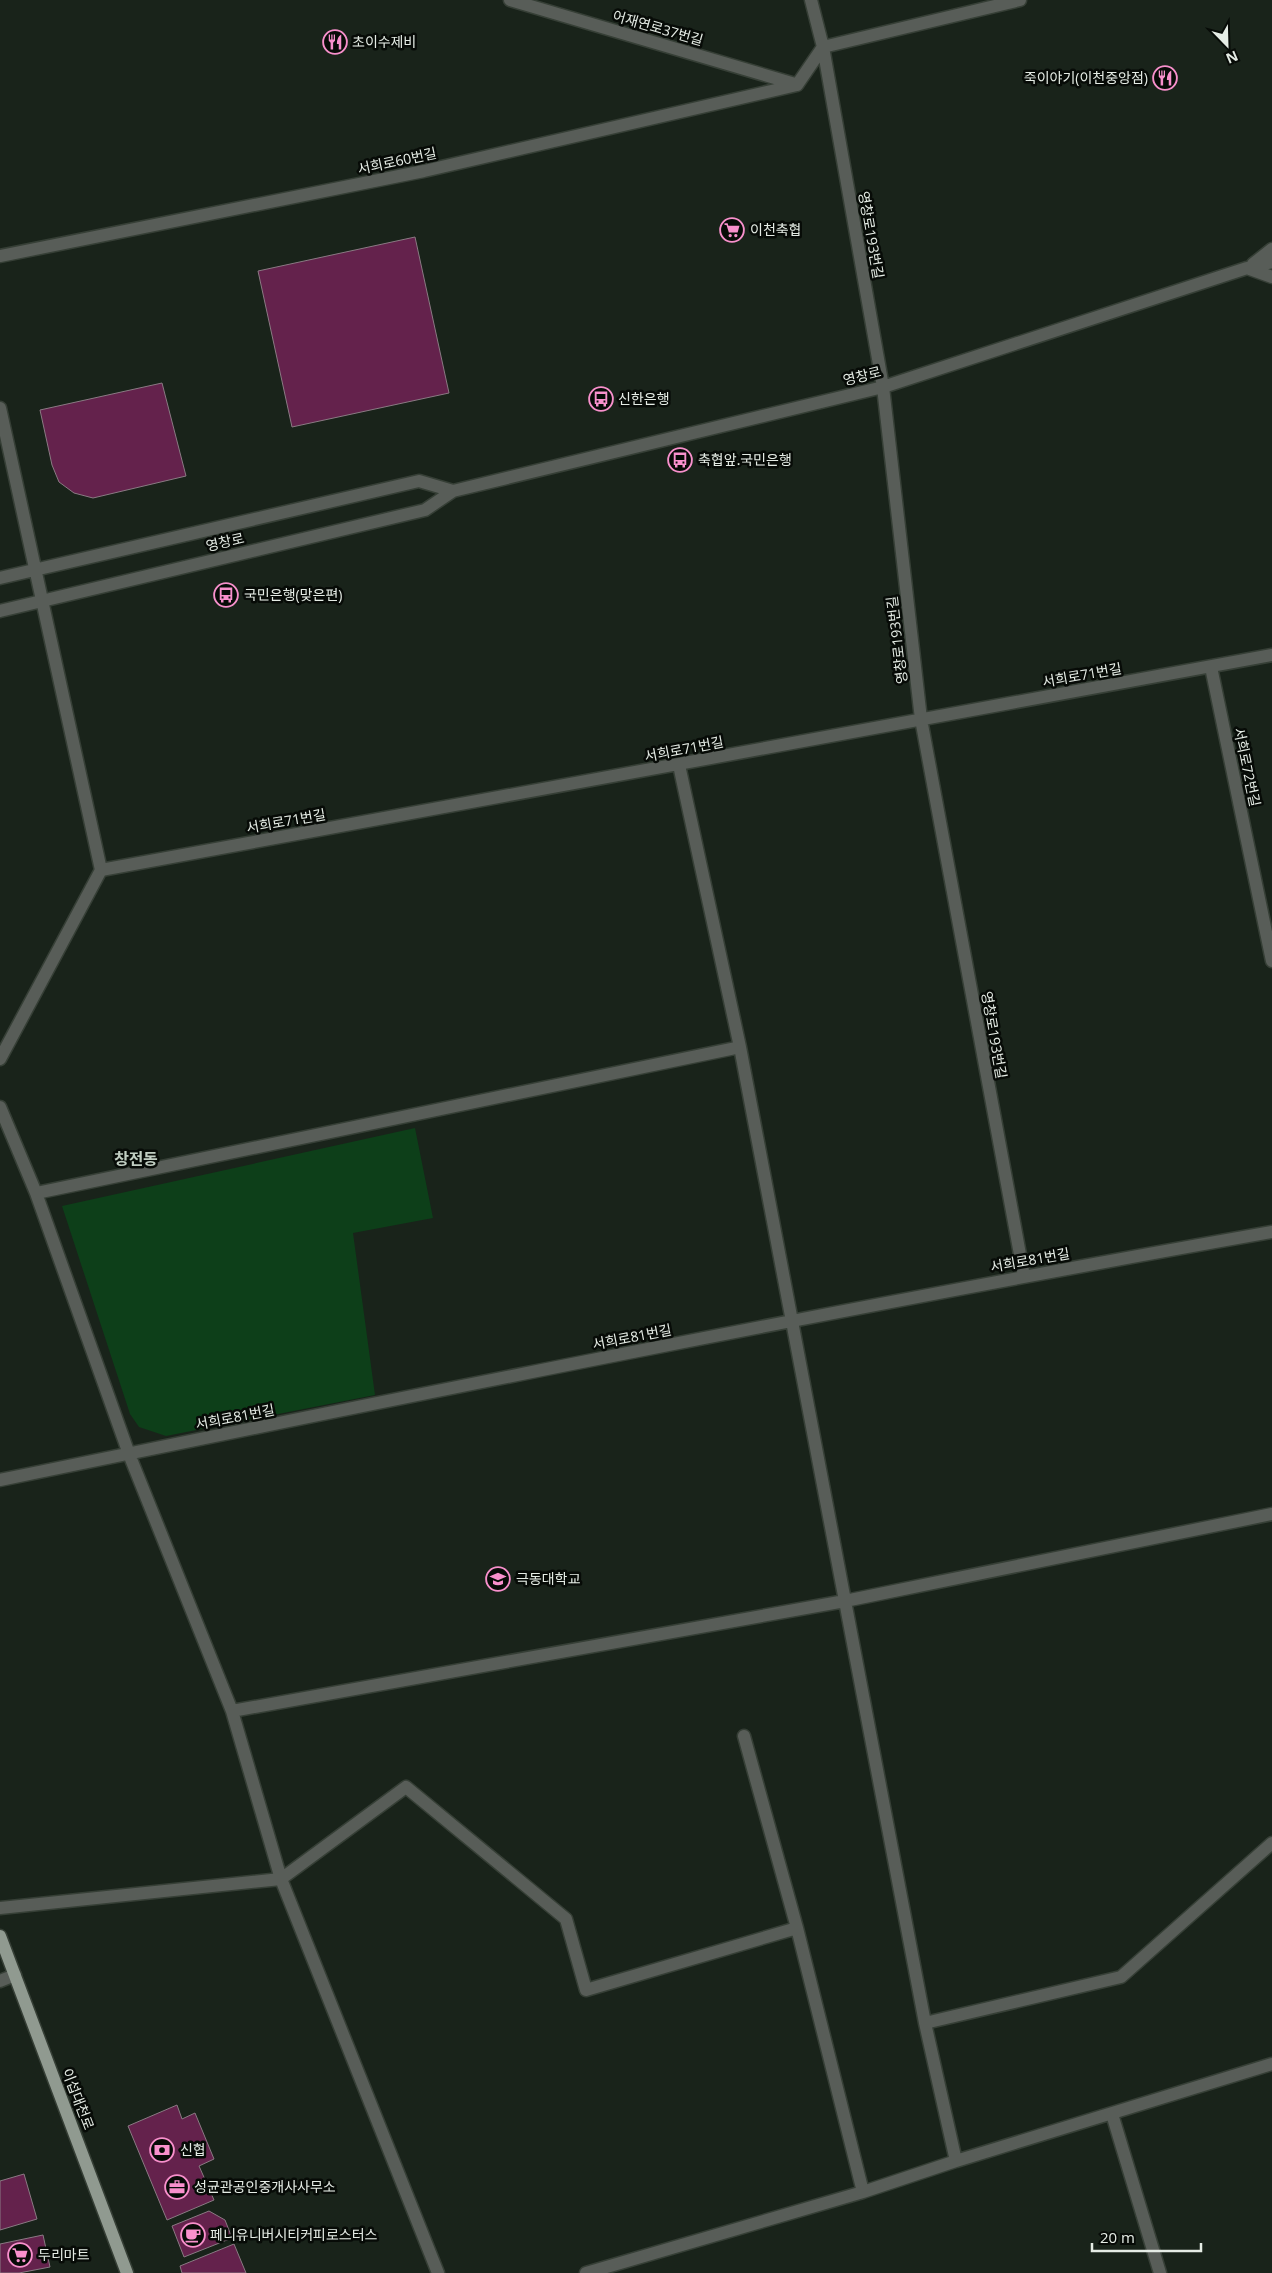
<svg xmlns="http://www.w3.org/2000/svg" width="1272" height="2273" font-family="'Open Sans','Noto Sans KR',sans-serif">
<rect width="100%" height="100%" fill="#19231a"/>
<path fill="#0d3f19" d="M415 1128 433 1218 353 1233 375 1395 166 1436 139 1427 130 1414 62 1206Z"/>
<path fill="#64224c" stroke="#8a7a83" d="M415 237 449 393 292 427 258 271Z
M162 383 186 476 93 498 74 493 59 482 52 465 40 410Z
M177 2105 182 2119 195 2113 214 2159 199 2166 214 2200 167 2220 128 2126Z
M24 2174 37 2219 0 2230V2181Z
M209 2211 225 2220 232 2238 184 2257 172 2226Z
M43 2235 50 2267 19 2273H0V2244Z
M234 2244 246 2273H182L180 2266Z"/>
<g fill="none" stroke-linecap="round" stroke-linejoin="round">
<g stroke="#363f36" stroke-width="15">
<path id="minor" d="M510 0 795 84
M811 0 823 47 883 387 921 719 1024 1276
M797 85 823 47 1020 0
M0 256 424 171 797 85
M1253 264 1272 249
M1247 268 1272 277
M0 408 101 870 0 1059
M0 578 419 481 453 491
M0 611 425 510 453 491 883 387 1247 268 1272 262
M1211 667 1272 961
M679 765 740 1047 925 2023 956 2161
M101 870 1272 655
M0 1107 36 1193 129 1454 232 1711 281 1879 438 2273
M36 1193 740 1047
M0 1480C423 1393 847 1307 1272 1232
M232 1711 845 1601 1272 1514
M744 1736 797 1928 863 2192
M0 1908 281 1879 406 1787 566 1919 586 1990 797 1928
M0 1981 15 1975
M925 2023 1121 1977 1272 1843
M1112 2114 1160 2273
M586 2273 863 2192 956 2161 1272 2064"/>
</g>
<g stroke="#363f36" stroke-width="15">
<path id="major" d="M0 1936 127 2273"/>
</g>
<use href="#minor" stroke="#585d58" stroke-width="12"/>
<use href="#major" stroke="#909a90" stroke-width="12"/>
</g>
<defs>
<g id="restaurant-ring" transform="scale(1.25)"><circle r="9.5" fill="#070b07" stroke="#f890cc" stroke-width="1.5"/><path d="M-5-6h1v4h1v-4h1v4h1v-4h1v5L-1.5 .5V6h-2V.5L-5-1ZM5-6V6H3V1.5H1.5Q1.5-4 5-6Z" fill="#f890cc"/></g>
<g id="supermarket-ring" transform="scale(1.25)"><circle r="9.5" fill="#070b07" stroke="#f890cc" stroke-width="1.5"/><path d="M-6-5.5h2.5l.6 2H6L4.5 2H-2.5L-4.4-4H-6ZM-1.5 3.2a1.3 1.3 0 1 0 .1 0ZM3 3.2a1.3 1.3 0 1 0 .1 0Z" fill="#f890cc"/></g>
<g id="bus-ring" transform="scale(1.25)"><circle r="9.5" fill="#070b07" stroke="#f890cc" stroke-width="1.5"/><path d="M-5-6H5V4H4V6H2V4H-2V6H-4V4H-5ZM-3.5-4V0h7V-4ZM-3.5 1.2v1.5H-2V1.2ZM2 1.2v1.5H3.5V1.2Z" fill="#f890cc"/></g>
<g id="university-ring" transform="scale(1.25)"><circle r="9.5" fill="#070b07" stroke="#f890cc" stroke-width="1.5"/><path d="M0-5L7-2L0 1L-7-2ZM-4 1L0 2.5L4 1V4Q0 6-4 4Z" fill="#f890cc"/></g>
<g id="bank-ring" transform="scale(1.25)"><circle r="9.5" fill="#070b07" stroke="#f890cc" stroke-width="1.5"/><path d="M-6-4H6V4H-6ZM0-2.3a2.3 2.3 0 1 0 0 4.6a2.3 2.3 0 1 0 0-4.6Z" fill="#f890cc"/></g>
<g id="office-ring" transform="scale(1.25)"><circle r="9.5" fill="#070b07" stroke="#f890cc" stroke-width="1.5"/><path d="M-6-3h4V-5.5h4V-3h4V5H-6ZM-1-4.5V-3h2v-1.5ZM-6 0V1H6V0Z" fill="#f890cc"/></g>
<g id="cafe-ring" transform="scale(1.25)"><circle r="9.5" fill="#070b07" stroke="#f890cc" stroke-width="1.5"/><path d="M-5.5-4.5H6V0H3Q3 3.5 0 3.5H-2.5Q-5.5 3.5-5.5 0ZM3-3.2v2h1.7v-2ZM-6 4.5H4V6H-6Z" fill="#f890cc"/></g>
</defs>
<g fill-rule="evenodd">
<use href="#restaurant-ring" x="335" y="42"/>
<use href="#restaurant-ring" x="1165" y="78"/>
<use href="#supermarket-ring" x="732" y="230"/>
<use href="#bus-ring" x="601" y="399"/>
<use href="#bus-ring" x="680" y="460"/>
<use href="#bus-ring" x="226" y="595"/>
<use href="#university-ring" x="498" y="1579"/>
<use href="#bank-ring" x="162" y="2150"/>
<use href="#office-ring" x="177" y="2187"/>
<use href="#cafe-ring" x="193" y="2235"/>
<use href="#supermarket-ring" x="20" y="2255"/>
</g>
<g text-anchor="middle" stroke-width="5" stroke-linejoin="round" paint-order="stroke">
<g font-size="14" fill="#e5ece5" stroke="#070b07">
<text transform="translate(658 28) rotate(16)" y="5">어재연로37번길</text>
<text transform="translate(397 161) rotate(-12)" y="5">서희로60번길</text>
<text transform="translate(871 235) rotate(80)" y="5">영창로193번길</text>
<text transform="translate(862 376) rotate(-14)" y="5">영창로</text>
<text transform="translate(225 542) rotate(-13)" y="5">영창로</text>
<text transform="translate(897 640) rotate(-97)" y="5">영창로193번길</text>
<text transform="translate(1082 675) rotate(-10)" y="5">서희로71번길</text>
<text transform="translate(684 749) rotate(-11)" y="5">서희로71번길</text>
<text transform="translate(1247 767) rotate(78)" y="5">서희로72번길</text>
<text transform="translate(286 821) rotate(-10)" y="5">서희로71번길</text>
<text transform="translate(994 1035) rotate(80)" y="5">영창로193번길</text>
<text transform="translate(1030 1260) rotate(-10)" y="5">서희로81번길</text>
<text transform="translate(632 1337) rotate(-11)" y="5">서희로81번길</text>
<text transform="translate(235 1417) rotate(-11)" y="5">서희로81번길</text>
<text transform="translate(78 2099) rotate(69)" y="5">이섭대천로</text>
</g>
<g font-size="14" fill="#e5ece5" stroke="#070b07" text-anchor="start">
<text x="352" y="47">초이수제비</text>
<text x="1148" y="83" text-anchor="end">죽이야기(이천중앙점)</text>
<text x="750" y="235">이천축협</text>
<text x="618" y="404">신한은행</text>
<text x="698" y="465">축협앞.국민은행</text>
<text x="244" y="600">국민은행(맞은편)</text>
<text x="516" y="1584">극동대학교</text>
<text x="180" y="2155">신협</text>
<text x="194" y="2192">성균관공인중개사사무소</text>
<text x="210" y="2240">페니유니버시티커피로스터스</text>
<text x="38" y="2260">두리마트</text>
</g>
<g font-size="16" font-weight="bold" fill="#c1cec2" stroke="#070b07">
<text x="136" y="1165">창전동</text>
</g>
</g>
<g transform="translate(1227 45) rotate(157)" stroke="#070b07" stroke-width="4" paint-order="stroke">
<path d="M0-4L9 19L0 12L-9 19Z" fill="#e5ece5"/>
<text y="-8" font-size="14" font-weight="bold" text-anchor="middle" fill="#e5ece5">N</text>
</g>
<path d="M1092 2243v8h109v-8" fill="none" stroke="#e5ece5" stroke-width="2.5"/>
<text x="1100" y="2243" font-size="15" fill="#e5ece5" stroke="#070b07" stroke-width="4" paint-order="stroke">20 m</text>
</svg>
